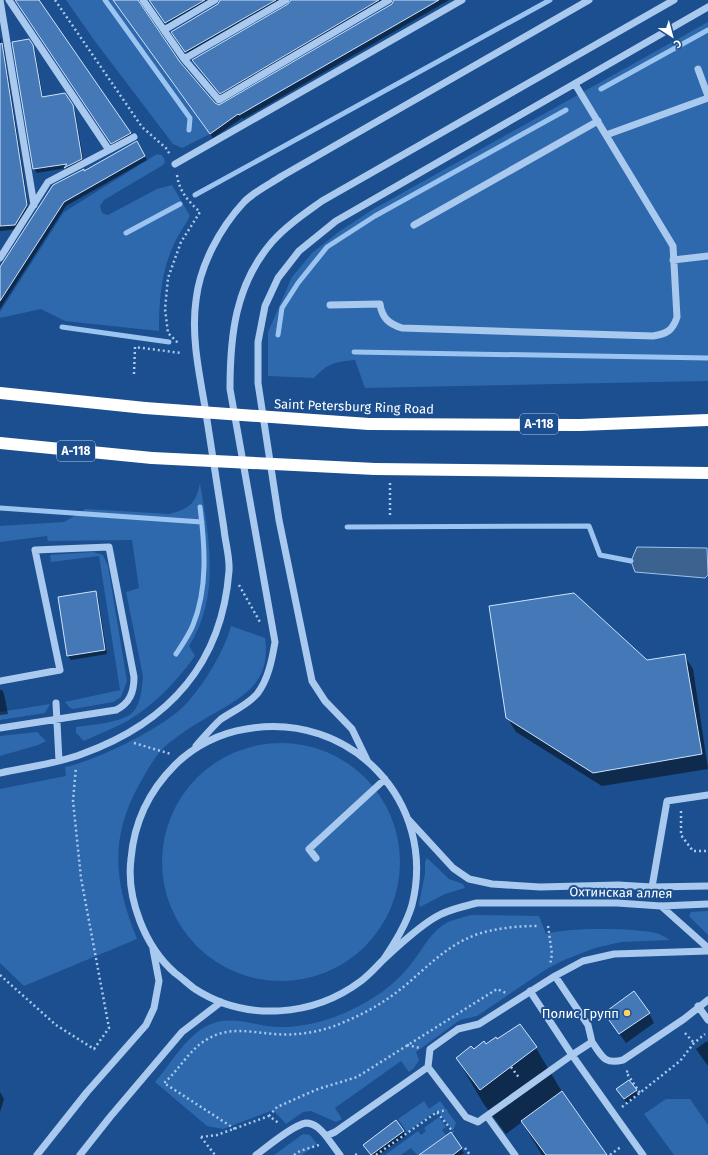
<svg xmlns="http://www.w3.org/2000/svg" width="708" height="1155" font-family="'Fira Sans',sans-serif">
<rect width="100%" height="100%" fill="#1b4f8f"/>
<path fill="#2e69ad" d="M66 0H113L210 134 182 148 173 144 94 40Z
M708 22V381L365 388 355 360C335 362 328 363 314 378L268 376V332L292 277 312 253 340 231 372 210Z
M157 154 162 155 165 161 163 165 104 200 100 206 102 213 108 215 157 189 172 185 190 216C186 224 180 232 176 240 161 269 159 300 159 331L65 321 41 309 0 318V312L64 212Z
M200 483C209 538 221 595 189 646L195 656C177 681 155 704 129 720 115 728 98 734 84 741L76 733V727C91 725 122 723 133 712 141 704 142 687 143 676L126 592 139 588 132 540 48 541 47 536 0 542V526L64 522 86 509 169 514C189 509 196 504 200 483Z
M93 552 103 555 108 566 127 681 121 697 113 702 73 709 69 707 65 702 120 690 99 556 51 562 50 555Z
M231 626 265 638C272 687 238 699 203 720 192 726 181 734 170 742 157 752 148 769 140 783 109 838 114 882 137 939L24 986 0 963V789L66 776 65 767C96 761 165 727 186 704 204 684 224 652 231 626Z
M50 704 45 713 0 720V712Z
M37 732 46 741 38 745 0 756V736Z
M162 862a119 119 0 1 1 238 0a119 119 0 1 1-238 0Z
M427 858 449 879 463 884 465 888 445 894 420 907 419 904 425 874V862Z
M708 911V935L689 916 691 912Z
M471 915 539 916 546 934C568 927 633 928 656 933 661 934 666 938 670 940L621 942 595 948 564 960 545 970 477 1016 460 1020 416 1052 419 1060 414 1068 409 1072 401 1061 335 1108 342 1119 336 1122 311 1111 303 1112 286 1124 273 1110 223 1129 207 1126 155 1082C172 1063 188 1031 214 1023 234 1016 257 1026 277 1027 305 1028 335 1019 359 1006 380 995 400 980 414 960 424 947 432 930 448 922 455 919 464 917 471 915Z
M666 1099H690L708 1125V1155H674L644 1114Z
M424 1101 429 1109 440 1101 456 1123 453 1131 437 1110 407 1132 398 1119Z
M439 1117 446 1127 442 1130 446 1135 420 1154 421 1155H417L411 1148 401 1155H385L418 1131 421 1135 426 1131 424 1128Z
M303 1134 310 1135 317 1144 302 1155H274Z"/>
<path fill="#3c6290" stroke="#9cc4f0" d="M637 547 707 548 708 575 705 578 635 572 631 561Z"/>
<path fill="#0007" d="M13 0H38L133 138 114 147 17 2Z
M113 0H134L179 63 215 104 222 105 392 5 395 1 390 0H449L243 119 242 118 213 138Z
M147 0H215L169 27 151 1Z
M216 0H286L189 56 175 36 218 5 221 1Z
M287 0H389L223 97 193 61 289 5 292 1Z
M0 38 4 49 29 210 18 229 0 231Z
M29 40 35 51 43 97 72 106 75 111 84 163 68 172 66 168 37 173 34 169 13 43Z
M136 143 147 160 66 206 0 309V269L84 172Z
M95 592 98 597 107 654 71 660 68 656Z
M684 655 693 669 708 769 602 786 516 732 507 717 646 661Z
M0 690H2L4 694 8 714 0 715Z
M649 1013 654 1023 626 1043 611 1022Z
M520 1026 536 1048 562 1092 606 1155H542L522 1122 506 1134 483 1103 457 1058 497 1040Z
M707 1041 708 1043V1066L696 1049Z
M629 1081 638 1095 627 1103 620 1094Z
M0 1092 4 1099 0 1112Z
M403 1131 406 1136 379 1155H371L367 1149Z
M451 1134 464 1153 461 1155H423Z"/>
<g fill="none" stroke-linecap="round" stroke-linejoin="round">
<path stroke="#9cc4f0" stroke-width="5" d="M105 0 190 118 189 130
M601 89 708 30
M195 195 550 0
M126 233 180 204
M62 327 169 342
M278 335 282 308 298 283 327 247 375 216 566 110
M354 352 708 358
M0 508 202 522
M347 527 589 526 600 555 631 561
M176 654C182 645 189 635 193 625 208 588 205 546 200 507"/>
</g>
<path fill="#4478b7" stroke="#cfe3fa" d="M15 0H39L131 133 111 144Z
M113 0H138L180 62 215 103 219 105 392 4 394 0H439L239 115 238 114 210 134Z
M149 0H205L165 23Z
M220 0H276L185 52 171 32 218 4Z
M291 0H379L220 94 192 60 288 4Z
M29 39 33 45 42 97 65 93 73 105 82 159 64 168 67 164 33 169 12 42Z
M2 43 27 205 15 225 0 226V44Z
M137 141 145 156 64 202 0 301V267L53 185 84 169V171Z
M96 591 105 650 67 656 58 597Z
M574 593 647 660 685 654 702 754 593 773 506 718 489 606Z
M634 991 650 1013 619 1034 604 1013Z
M520 1024 537 1047 480 1090 456 1058 471 1046 474 1049 484 1041 486 1044 496 1037 497 1039Z
M629 1080 637 1090 624 1099 616 1089Z
M562 1091 588 1128 607 1155H546L521 1121Z
M396 1120 404 1131 371 1155 363 1145Z
M451 1132 462 1148 453 1155H419Z"/>
<g fill="none" stroke-linecap="round" stroke-linejoin="round">
<path stroke="#a9c9ee" stroke-width="2.5" stroke-dasharray="2 3" stroke-linecap="butt" d="M55 0 142 127 167 149 170 155
M177 175C179 191 188 201 200 212L181 242 168 278 165 309 168 333 179 344
M134 374 135 347 181 353
M390 483V518
M239 585 260 622
M134 743 171 754
M681 811V835L693 851H708
M548 926 552 954 550 965
M0 975 56 1025 94 1049 109 1028 81 878 73 801 76 767
M685 1033 694 1043
M407 1045 420 1048
M511 1067 520 1079
M628 1071 626 1072 640 1093
M622 1107 680 1061 694 1043 705 1034
M437 1112 447 1110
M269 1116 277 1107 318 1089 357 1077 497 989 506 993
M235 1129 164 1083C179 1070 189 1050 206 1040 228 1026 250 1032 274 1034 297 1036 321 1032 342 1023 366 1013 387 1001 407 984 429 965 449 944 478 934 497 928 518 926 538 926
M201 1137 217 1135 269 1116 280 1124
M201 1137 215 1155
M465 1148 470 1155
M355 1154 357 1155
M294 1155 300 1151 319 1145
M376 1155 437 1112 453 1132
M610 1155 622 1146"/>
<path stroke="#a9c9ee" stroke-width="7" d="M0 0 34 205
M9 0 109 150
M143 0 184 59 219 100 389 0
M164 30 215 0
M184 59 286 0
M698 69 708 96
M606 135 708 98
M175 164 462 0
M414 225 598 121
M0 258 48 182 134 137
M673 260 708 256
M330 305 380 304C382 318 389 324 402 328L653 336C667 334 673 330 677 317L673 246 575 84
M0 681 60 670 35 550 109 547 134 677C134 692 130 703 116 710L0 728
M56 703 59 761
M196 746C204 737 212 727 221 719 233 711 247 705 257 694 268 680 272 660 275 642L230 389C230 336 235 285 272 242 286 226 304 214 322 201L674 0
M367 760 352 729 325 701 312 681 279 520 258 383V342L265 306 278 278 299 251 336 221 708 7
M0 773C27 767 56 764 82 754 168 723 222 664 229 571 230 557 225 542 224 529 218 488 211 448 205 407 199 372 191 336 196 300 200 265 220 228 244 202 255 191 270 184 282 176L589 0
M408 819 453 868 469 879 492 884 540 887 618 885 652 887 708 886
M316 858 309 849 385 779
M652 887 667 801 708 795
M661 906 708 948
M384 959C395 942 406 925 412 905 438 802 350 710 246 729 220 733 194 746 175 765 149 791 134 822 131 859 126 898 145 947 175 973 182 978 188 984 195 989 246 1022 313 1017 361 981 369 975 376 967 383 960 398 946 416 929 434 918 446 910 462 907 477 903H617L661 906 708 904
M555 976 588 1025 592 1042 572 1055 643 1155
M698 1006 708 1020
M592 1042C602 1056 604 1065 623 1060L684 1019 708 1000
M428 1067 466 1117 478 1122 572 1055 530 991
M487 1116 515 1155
M326 1136 340 1155
M37 1155 87 1092 146 1025 154 1008 159 981 153 949
M80 1155 110 1117 182 1032 221 1002
M256 1155C267 1147 293 1125 306 1123 315 1123 321 1130 326 1136L335 1132 428 1067 430 1049 458 1029 479 1024 555 976 583 961 614 954 708 951"/>
<path stroke="#fff" stroke-width="12" d="M0 393 145 408
M369 424 580 425 708 420
M0 443 152 458
M375 469 708 473"/>
<path stroke="#fff" stroke-width="12" d="M145 408 369 424
M152 458 375 469"/>
</g>
<circle fill="#ffd166" stroke="#1b4f8f" stroke-width="1.5" cx="627" cy="1013" r="4"/>
<g text-anchor="middle" stroke-width="4" stroke-linejoin="round" paint-order="stroke">
<g fill="#1b4f8f" stroke="#bbcadd" stroke-width="1">
<rect x="520" y="414" width="38" height="20" rx="3"/>
<rect x="57" y="441" width="38" height="20" rx="3"/>
</g>
<g font-size="12" font-weight="bold" fill="#fff">
<text x="539" y="428">А-118</text>
<text x="76" y="455">А-118</text>
</g>
<g font-size="13" fill="#fff" stroke="#1b4f8f">
<text transform="translate(354 406) rotate(2)" y="5">Saint Petersburg Ring Road</text>
<text transform="translate(621 892) rotate(1)" y="5">Охтинская аллея</text>
</g>
<g font-size="13" fill="#fff" stroke="#1b4f8f" text-anchor="end">
<text x="619" y="1018">Полис Групп</text>
</g>
</g>
<g transform="translate(672 36) rotate(144)" stroke="#1b4f8f" stroke-width="3" paint-order="stroke">
<path d="M0-3L7 15L0 10L-7 15Z" fill="#ffffff"/>
<text y="-6" font-size="11" font-weight="bold" text-anchor="middle" fill="#ffffff">С</text>
</g>
</svg>
